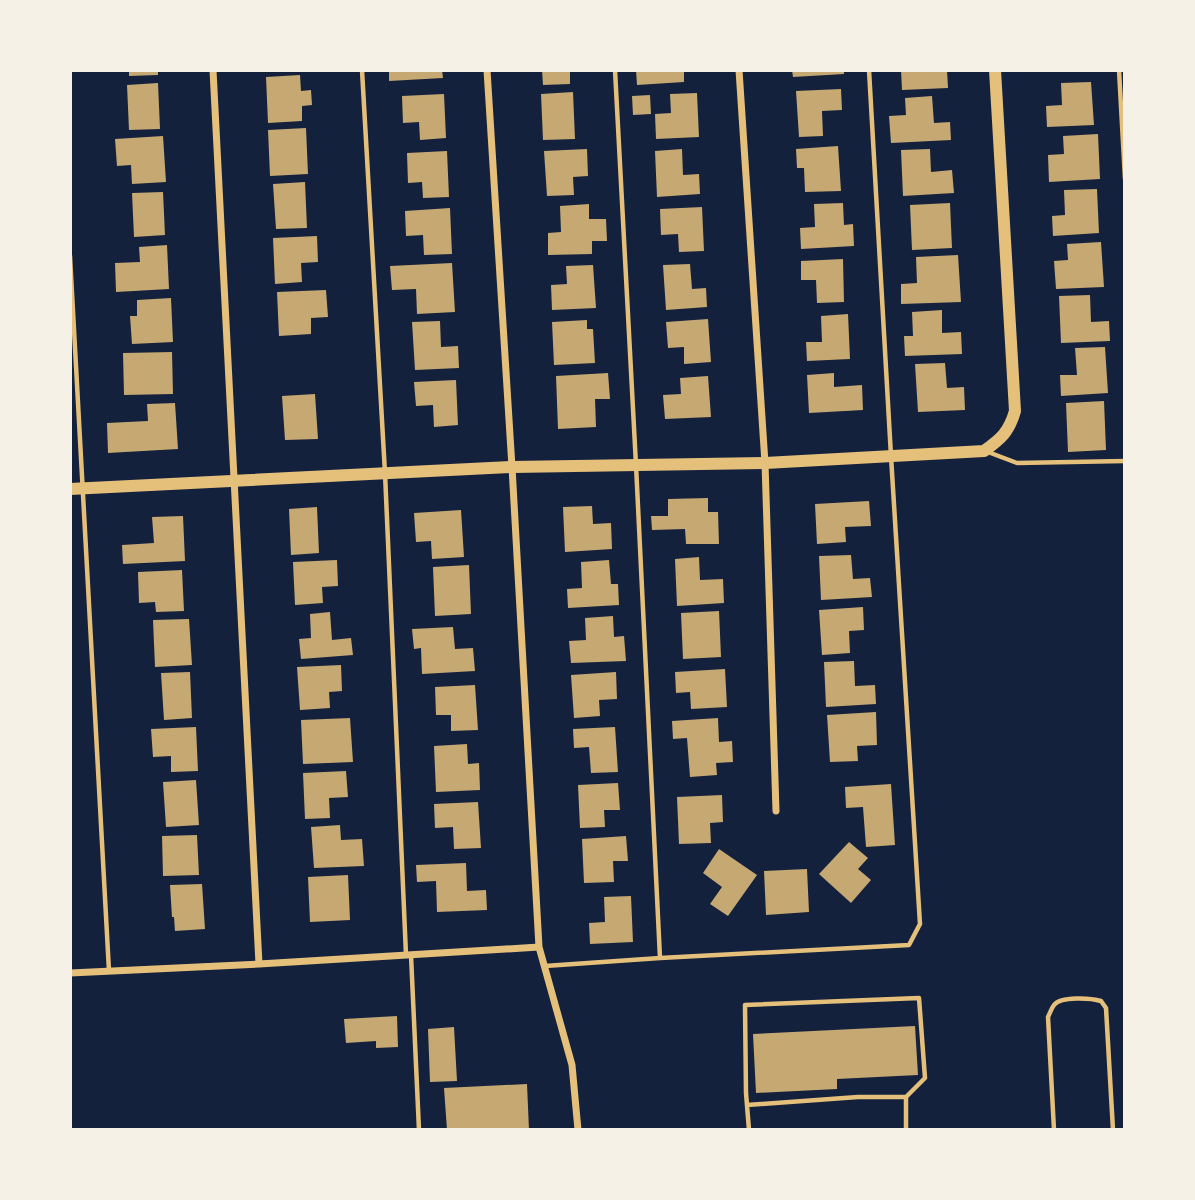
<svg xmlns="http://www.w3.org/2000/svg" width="1195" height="1200" font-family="Signika,sans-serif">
<rect width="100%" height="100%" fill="#14213d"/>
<path fill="#c6a872" d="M129 70H158V75L129 76Z
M389 70H442L443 78 389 81Z
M542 70H570V84L543 85Z
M636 70H684V82L637 85Z
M792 70H844V74L793 77Z
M901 70H947L948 88 902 90Z
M300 75 301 91 311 90 312 105 302 106V121L268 123 266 77Z
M1091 82 1094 125 1047 127 1046 106 1062 105 1061 83Z
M158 83 160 129 129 130 127 85Z
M841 89 842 110 822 111 823 136 799 137 796 91Z
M573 92 575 139 543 140 541 94Z
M697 93 699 137 656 139 655 114 671 113 670 94Z
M444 94 446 138 420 140 419 122 403 123 402 96Z
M650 95 651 114 633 115 632 96Z
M932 96 934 123 950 122 951 140 891 143 889 116 906 115 905 98Z
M306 128 308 174 270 176 268 130Z
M1098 134 1100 179 1049 182 1048 155 1064 154 1063 136Z
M163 136 166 182 132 184 131 165 117 166 115 139Z
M838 146 841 191 805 192 804 168H797L796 149Z
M587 149 588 176 573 177 574 195 547 196 544 151Z
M682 149 683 175 699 174 700 194 657 197 655 151Z
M930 149 931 172 952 170 954 193 903 196 901 150Z
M447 151 449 197 423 198 422 182 408 183 407 153Z
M305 182 307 228 276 229 273 184Z
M1097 189 1099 233 1053 236 1052 216 1065 215 1064 190Z
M163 192 165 235 134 237 132 193Z
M843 203 844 225 853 224 854 246 801 249 800 228 815 227 814 204Z
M950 203 952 248 912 250 910 205Z
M589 204V219H606L607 241H592V254L548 255V233L561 232 560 206Z
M702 207 704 251 679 252 678 234 661 235 660 209Z
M450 208 452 254 424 255 423 235 406 236 405 211Z
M317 236 318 262 301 263 302 282 275 284 273 238Z
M1101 242 1104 287 1056 289 1054 261 1068 260 1067 244Z
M167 245 169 289 116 292 115 263 140 262 139 247Z
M958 255 961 302 901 304V284L917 283 916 257Z
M843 259 844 302 817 303 816 280H801V261Z
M452 263 455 312 417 314 416 289 392 290 390 266Z
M690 264 692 289 706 288 707 307 666 310 663 265Z
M593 265 596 308 552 310 551 285 567 284 566 266Z
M326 290 328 317 311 318V334L279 336 277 292Z
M1090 295 1091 322 1109 321 1110 341 1061 343 1059 296Z
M171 298 173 342 132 344 130 316H137V300Z
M942 310V333L961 332 962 354 905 356 904 336H913L912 312Z
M848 314 850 359 807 361 806 342H822L821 316Z
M708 319 711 362 684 364V347L668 348 666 322Z
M587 320V329H593L595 363 554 365 552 322Z
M440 321 441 347 458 346 459 368 415 370 412 322Z
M1105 347 1108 393 1061 396 1060 375H1077L1075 348Z
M172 352 173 394 124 395 123 353Z
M945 363 947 388 964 387 965 410 918 412 915 364Z
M608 373 610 399H595L596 427 558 429 556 376Z
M834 373V387L862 385 863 410 809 413 807 375Z
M708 376 711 417 665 419 663 395 681 394 680 378Z
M456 380 458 425 434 427 433 405 416 406 414 382Z
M315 394 318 439 285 440 282 396Z
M1104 401 1106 450 1068 452 1066 403Z
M175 403 178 449 108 453 107 423 148 421 147 404Z
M708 498V512H718L719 544H686L685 529 652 530 651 516H668V499Z
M869 501 871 526 845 527 846 542 817 544 815 504Z
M592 506 593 524 611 523 612 549 565 552 563 507Z
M317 507 319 553 291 555 289 509Z
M461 510 464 557 432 559 431 541 416 542 414 513Z
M183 516 185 561 123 564 122 545 154 543 152 517Z
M851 555 853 579 870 578 872 597 821 600 819 556Z
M699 557 700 580 723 579 724 603 677 606 675 559Z
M337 560 338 586 322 587 323 603 295 605 293 562Z
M609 560 611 584H618L619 605 568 608 567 589 582 588 581 562Z
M469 565 471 614 435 616 433 567Z
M182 570 184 611 156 612 155 602 139 603 138 572Z
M863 607 864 630 849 631 850 653 822 655 819 610Z
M719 611 721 657 683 659 681 613Z
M330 612 332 640 351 638 353 655 301 659 299 639 311 638 310 614Z
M613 616 614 637 624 636 626 661 571 663 569 641 586 640 585 618Z
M189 619 192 665 155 667 153 620Z
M453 627 455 649 473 648 475 671 422 674 421 648 414 649 412 629Z
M854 661 855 686 875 685 876 704 826 707 824 662Z
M341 665 342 691 329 692 330 708 300 710 297 667Z
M725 669 727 707 691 709 690 692 676 693 675 672Z
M190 672 192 718 164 720 161 673Z
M616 672 617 699 599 700 600 716 574 718 571 675Z
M475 685 478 730 451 731V715H436L435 687Z
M876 712 877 745 857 746 858 761 830 762 827 715Z
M350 718 353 762 303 764 301 720Z
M718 718 719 742 732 741 733 762 716 763 717 775 690 777 687 738 673 739 672 721Z
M196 727 198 771 171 772V756L153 757 151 729Z
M615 727 618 772 591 773 589 747 574 748 573 729Z
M467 744 468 764 479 763 480 790 436 792 434 746Z
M346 771 348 797 329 798 330 818 305 819 303 773Z
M196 780 199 825 166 827 163 782Z
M618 783 620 810H604L605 827 580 828 578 785Z
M891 784 895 845 866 847 863 807 846 808 845 787Z
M722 795 723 822 710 823 711 843 679 844 677 797Z
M478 802 481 848 454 849 453 827 435 828 434 804Z
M340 825 341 840 362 839 364 866 314 868 311 827Z
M197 835 199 875 163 876 162 836Z
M626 836 628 861H613L614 882 584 883 582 839Z
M849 842 868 858 858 869 871 880 851 903 819 874Z
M719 849 757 875 728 916 710 904 722 887 703 873Z
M466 863 467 891 486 890 487 910 437 912 436 881 417 882 416 865Z
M807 869 809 912 766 915 764 871Z
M348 875 350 920 310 922 308 877Z
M202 884 205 929 175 931 174 917H172L170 885Z
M631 896 633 942 590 944 589 923 605 922 604 897Z
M397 1016 398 1047 376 1048V1041L346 1043 344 1019Z
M915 1026 918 1075 837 1079V1089L756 1093 753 1034Z
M454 1027 457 1081 430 1082 428 1029Z
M527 1084 529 1130H447L444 1088Z"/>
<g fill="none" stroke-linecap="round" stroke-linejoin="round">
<path stroke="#e5c07b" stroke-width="4.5" d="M362 70 385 473 406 955
M615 70 636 465 660 958
M1119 70 1125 179
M70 256 109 971
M988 452 1017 463 1125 461
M411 955 419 1130
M545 966 660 958 909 945 920 924 891 456 869 70
M747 1105 858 1097H906
M749 1130 746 1093 745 1005 919 998 925 1078 906 1097V1130
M1054 1130 1048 1017C1050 1013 1051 1009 1054 1005 1061 996 1091 998 1101 1001L1106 1008 1113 1130"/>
<path stroke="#e5c07b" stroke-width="7" d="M213 70 259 964
M487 70 512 467 539 947 572 1065 578 1130
M739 70 765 463 776 811
M70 973 259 964 539 947"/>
<path stroke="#e5c07b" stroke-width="12" d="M70 489 512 467 765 463 984 451C1001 439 1009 432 1015 411L995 70"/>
</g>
<rect width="1195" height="1200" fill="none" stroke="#f6f1e7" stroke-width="144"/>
</svg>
